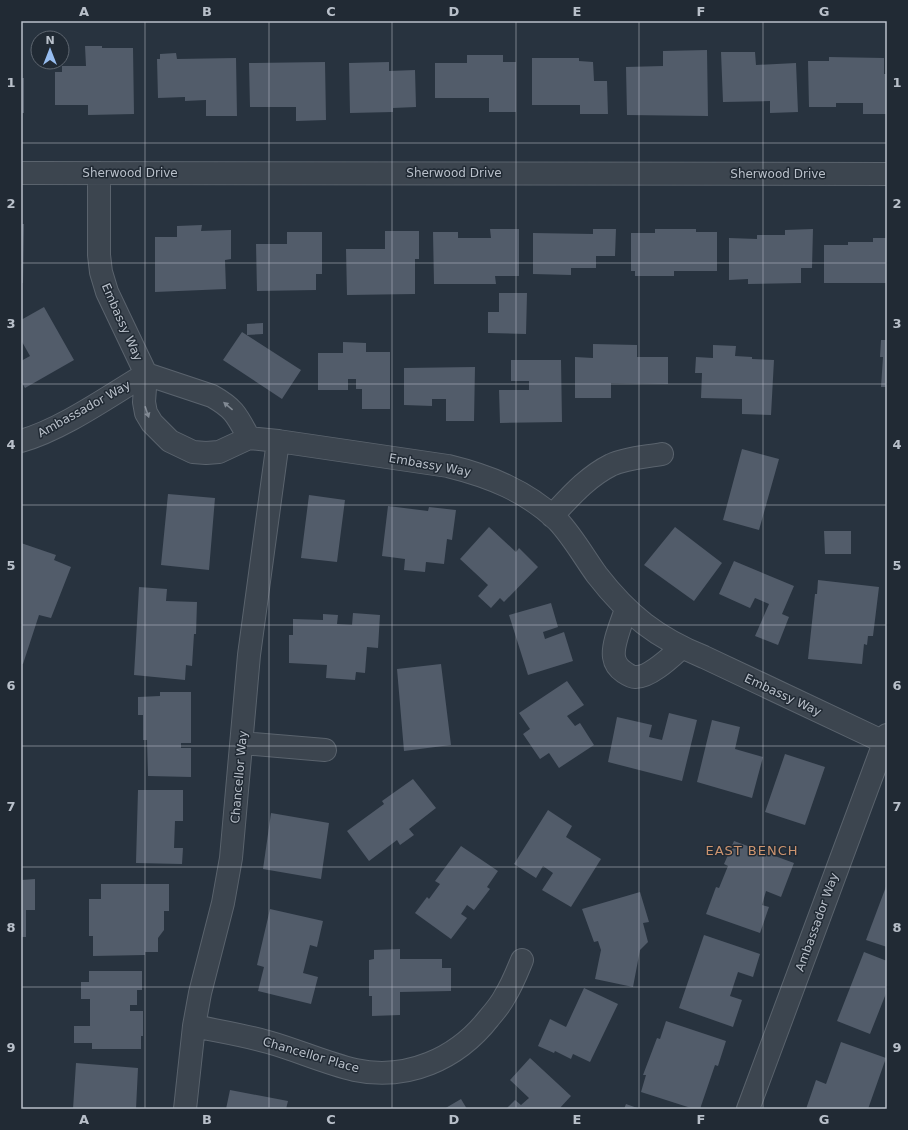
<svg xmlns="http://www.w3.org/2000/svg" width="908" height="1130" font-family="'DejaVu Sans',sans-serif">
<rect width="100%" height="100%" fill="#28333f"/>
<path fill="#525c6a" d="M85 46H102V48H133L134 114 88 115V105H55V72H62V66H86Z
M707 50 708 116 627 115 626 67 663 66V51Z
M721 52H755L756 65 796 63 798 112 770 113V101L723 102Z
M176 53 177 59 236 58 237 116H206V100L185 101V97L158 98 157 59H160V54Z
M467 55H503V62H516V112H489V98H435V63H467Z
M829 57 884 58V74H887V114H863V103H836V107H809L808 61H829Z
M532 58H579V61L593 62 594 81H607L608 114H580V105H532Z
M325 62 326 120 296 121V107H250L249 63Z
M389 62V71L415 70 416 107 393 108V112L350 113 349 63Z
M21 78H24V113H21Z
M21 224H24L23 283H21Z
M202 225 201 231 231 230V259L225 260 226 289 155 292V237H177V226Z
M490 229H519V276H495L496 284H434L433 232H458V238H491Z
M593 229H616L615 256H596V268H571V275L533 274V233L593 234Z
M655 229H696V232H717V271H674V276H635V271H631V233H655Z
M813 229 812 268H801V283L748 284V279L729 280V238L757 239V235H785V230Z
M385 231H419V259H415V294L347 295 346 249H385Z
M287 232H322V274H316V290L257 291 256 244H287Z
M873 238H887V283H824V245H848V242H873Z
M499 293H527L526 334 488 333V312H499Z
M44 307 74 360 25 388 21 381V361L30 356 21 340V320Z
M263 323V334L247 335V324Z
M242 332 301 370 282 399 223 360Z
M881 340H887V387H881L883 357H880Z
M343 342 366 343V352H390V409H362V389H356V379H348V390H318V353H343Z
M593 344 637 345V357H668V384L611 383V398H575V357L593 358Z
M713 345 736 346 735 356 752 357V359L774 360 771 415 742 414V399L701 398 702 373H695L696 357 713 358Z
M511 360H561L562 422 500 423 499 390H529V381H511Z
M475 367 474 421H446V399H432V406L404 405V368Z
M742 449 779 459 759 530 723 520Z
M168 494 215 498 209 570 161 565Z
M309 495 345 500 337 562 301 558Z
M388 506 428 511 429 507 456 510 452 540 447 539 444 564 426 562 425 572 404 570 405 559 382 556Z
M489 527 516 552 519 548 538 567 504 602 500 598 491 608 478 596 488 585 460 559Z
M675 527 722 563 694 601 644 565Z
M824 531H851V554H825Z
M21 543 56 555 54 560 71 567 51 618 39 615 23 664H21Z
M734 561 794 586 782 614 789 617 778 645 755 636 769 604 755 598 750 608 719 594Z
M818 580 879 587 873 636H868L867 645 864 644 862 664 808 659 815 594H817Z
M139 587 167 589 166 601 197 602 196 634H194L192 666 186 665 185 680 134 675Z
M551 603 558 627 543 632 545 639 564 632 573 661 528 675 509 615Z
M353 613 380 615 378 648 367 647 365 673 356 672 355 680 326 678 327 665 289 663V635H293V619L323 620V614L338 615 337 624 352 625Z
M441 664 451 745 404 751 397 669Z
M567 681 584 705 567 716 575 726 580 723 594 745 559 768 549 753 540 759 523 734 530 729 519 713Z
M160 692H191V743H181V748H191V777L148 776 147 740H143V715H138V697L160 696Z
M669 713 697 720 682 781 608 762 617 717 652 725 649 737 662 740Z
M712 720 740 727 735 749 763 757 752 798 697 782Z
M785 754 825 767 805 825 765 812Z
M413 779 436 808 409 829 414 835 400 845 397 840 369 861 347 831 384 804 382 801Z
M138 790H183V821H175L174 848H183L182 864 136 863Z
M548 810 572 826 566 837 601 859 571 907 542 890 553 873 543 866 536 878 514 864Z
M271 813 329 823 321 879 263 869Z
M734 841 794 863 781 897 766 891 762 905 769 907 760 933 706 914 716 887 719 888 728 866 724 864Z
M461 846 498 871 487 887 490 889 474 910 467 905 461 914 467 918 451 939 415 913 427 897 429 899 440 884 435 881Z
M35 879V910H26V937H21V880Z
M101 884H169V911H164V930L158 938V952H145V955L93 956V936H89V899H101Z
M887 884V947L866 940Z
M640 892 649 922 643 923 648 942 640 950 633 987 595 979 601 950 598 941 594 942 582 909Z
M270 909 323 921 317 947 310 945 303 973 318 977 311 1004 258 991 264 967 257 965Z
M704 935 760 954 753 977 738 972 730 996 742 1000 733 1027 679 1008Z
M400 949V959H442V968H451V991L400 992V1015L372 1016V996H369V960L374 959V950Z
M864 952 887 961V991L870 1034 837 1021Z
M89 971H142V990H137V1005H130V1011H143V1036H141V1049H92V1043H74V1026H90V999H81V982H89Z
M584 988 618 1004 590 1062 573 1054 571 1059 555 1051 554 1053 538 1046 550 1019 566 1027Z
M666 1021 726 1041 718 1066 715 1065 700 1109H694L641 1092 646 1075H643L657 1038 660 1039Z
M841 1042 886 1058 868 1109H806L816 1080 826 1084Z
M530 1058 571 1096 559 1109H506L515 1100 521 1105 529 1098 510 1080Z
M76 1063 138 1068 136 1109H73Z
M230 1090 288 1101 286 1109H226Z
M461 1099 467 1109H444Z
M626 1104 640 1109H624Z"/>
<g fill="none" stroke-linecap="round" stroke-linejoin="round">
<g stroke="#5a636d" stroke-width="24">
<path id="minor" d="M21 173 887 174
M99 173V255L101 272 107 292 146 374 144 402 146 413 152 423 170 441 193 452 206 453 219 452 249 438 278 441 448 466C489 476 527 491 558 521 573 537 584 557 597 575 628 615 657 638 704 657L884 742
M146 374 212 396C235 409 237 416 249 438
M21 441C63 429 109 396 146 374
M552 516C570 497 587 477 611 465 626 458 646 457 662 454
M626 609C622 622 612 644 614 657 615 664 618 668 624 672 627 674 631 677 635 677 649 678 671 657 681 648
M242 743 325 750
M194 1026C218 1031 244 1035 268 1042 297 1050 325 1063 355 1070 407 1081 457 1059 489 1018 495 1011 501 1004 505 996 512 985 517 972 522 960
M185 1109 194 1026 200 993 223 903 231 858 249 655 278 441
M748 1109 887 735"/>
</g>
<use href="#minor" stroke="#3c454f" stroke-width="22"/>
</g>
<defs><path id="oneway-solid" d="M-6-.8H1V-3.2L6.5 0L1 3.2V.8H-6Z"/></defs>
<g fill="#818993">
<use href="#oneway-solid" transform="translate(228 406) rotate(-140)"/>
<use href="#oneway-solid" transform="translate(147 412) rotate(71)"/>
</g>
<path fill="none" stroke="#b9c0ca" stroke-width="1" stroke-opacity="0.55" d="M145 21V1109M269 21V1109M392 21V1109M516 21V1109M639 21V1109M763 21V1109M21 143H887M21 263H887M21 384H887M21 505H887M21 625H887M21 746H887M21 867H887M21 987H887"/>
<g text-anchor="middle" stroke-width="3" stroke-linejoin="round" paint-order="stroke">
<g font-size="12" fill="#b9c0ca" stroke="#212a34">
<text x="130" y="177">Sherwood Drive</text>
<text x="454" y="177">Sherwood Drive</text>
<text x="778" y="178">Sherwood Drive</text>
<text transform="translate(122 322) rotate(66)" y="4">Embassy Way</text>
<text transform="translate(84 409) rotate(-29)" y="4">Ambassador Way</text>
<text transform="translate(430 465) rotate(10)" y="4">Embassy Way</text>
<text transform="translate(783 695) rotate(25)" y="4">Embassy Way</text>
<text transform="translate(239 777) rotate(-85)" y="4">Chancellor Way</text>
<text transform="translate(817 922) rotate(-70)" y="4">Ambassador Way</text>
<text transform="translate(311 1055) rotate(16)" y="4">Chancellor Place</text>
</g>
<g font-size="13" letter-spacing="1" fill="#cd9570" stroke="#212a34">
<text x="752" y="855">EAST BENCH</text>
</g>
</g>
<rect width="908" height="1130" fill="none" stroke="#212a34" stroke-width="44"/>
<g transform="translate(50 50)"><circle r="19" fill="#212a34" stroke="#5e6670"/>
<path d="M0-3L7 15L0 10L-7 15Z" fill="#97bdf0"/>
<text y="-6" font-size="11" font-weight="bold" text-anchor="middle" fill="#b9c0ca">N</text>
</g>
<rect x="22" y="22" width="864" height="1086" fill="none" stroke="#b9c0ca" stroke-width="1.5"/>
<g font-size="13" text-anchor="middle" font-weight="bold" fill="#b9c0ca">
<text x="84" y="16">A</text>
<text x="207" y="16">B</text>
<text x="331" y="16">C</text>
<text x="454" y="16">D</text>
<text x="577" y="16">E</text>
<text x="701" y="16">F</text>
<text x="824" y="16">G</text>
<text x="11" y="87">1</text>
<text x="897" y="87">1</text>
<text x="11" y="208">2</text>
<text x="897" y="208">2</text>
<text x="11" y="328">3</text>
<text x="897" y="328">3</text>
<text x="11" y="449">4</text>
<text x="897" y="449">4</text>
<text x="11" y="570">5</text>
<text x="897" y="570">5</text>
<text x="11" y="690">6</text>
<text x="897" y="690">6</text>
<text x="11" y="811">7</text>
<text x="897" y="811">7</text>
<text x="11" y="932">8</text>
<text x="897" y="932">8</text>
<text x="11" y="1052">9</text>
<text x="897" y="1052">9</text>
<text x="84" y="1124">A</text>
<text x="207" y="1124">B</text>
<text x="331" y="1124">C</text>
<text x="454" y="1124">D</text>
<text x="577" y="1124">E</text>
<text x="701" y="1124">F</text>
<text x="824" y="1124">G</text>
</g>
</svg>
